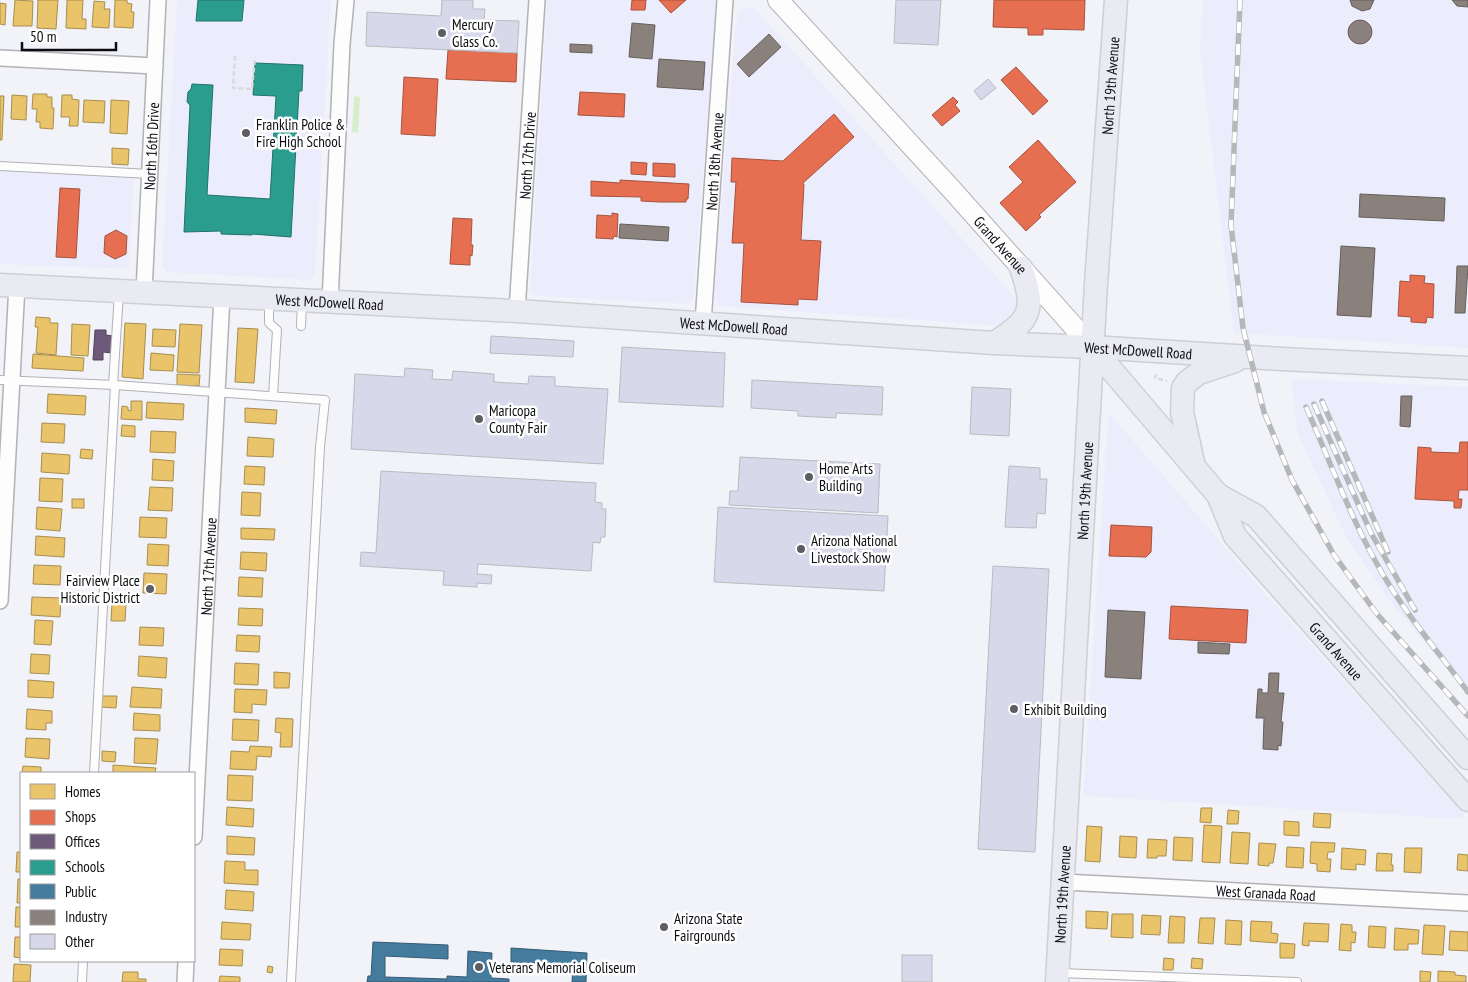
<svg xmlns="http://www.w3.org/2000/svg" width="1468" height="982" font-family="'PT Sans Narrow',sans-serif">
<rect width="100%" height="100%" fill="#f2f3f9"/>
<g fill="#ecedfc">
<polygon points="177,0 331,0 315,275 309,280 166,272 162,267"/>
<polygon points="547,0 717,0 693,299 688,304 537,296 530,290"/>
<polygon points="1203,0 1468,0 1468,348 1234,333 1200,50"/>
<polygon points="745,7 754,8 1013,295 1020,306 1019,313 1002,326 719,306 714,296 736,24 738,12"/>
<polygon points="0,169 134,177 129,269 0,264"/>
<polygon points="1291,379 1468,387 1468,693 1393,605 1346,537 1297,432"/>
<polygon points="1111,415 1270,599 1465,815 1460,819 1083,796 1108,420"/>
</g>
<polygon fill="#d6eecb" points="354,96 360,97 358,133 352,132"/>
<g fill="#e9c46a" stroke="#a78d4f">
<polygon points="15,0 33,1 32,26 13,26"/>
<polygon points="38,0 58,0 56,29 37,28"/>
<polygon points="67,0 83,0 82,19 86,19 86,29 66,28"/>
<polygon points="115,0 127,0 127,3 132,4 131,12 134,12 133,28 114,27"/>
<polygon points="94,1 105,2 104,9 110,9 109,28 92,27"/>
<polygon points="0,3 6,4 5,25 0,24"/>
<polygon points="33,94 47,94 47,97 52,97 52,108 54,108 53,129 40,128 40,122 36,122 37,109 32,109"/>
<polygon points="12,95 27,96 26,120 11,119"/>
<polygon points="62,95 72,95 72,99 79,100 78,126 69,126 70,117 61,117"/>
<polygon points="0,96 4,96 2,140 0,140"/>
<polygon points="84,100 105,101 104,123 83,122"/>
<polygon points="111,100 129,101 127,134 110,133"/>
<polygon points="112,148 129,149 128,165 112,164"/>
<polygon points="36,317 50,318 50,323 58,323 56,355 36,353 38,327 35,327"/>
<polygon points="125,323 146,324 143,379 122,377"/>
<polygon points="72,324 90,325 88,356 71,355"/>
<polygon points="180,324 202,325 199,373 177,372"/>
<polygon points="238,328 258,329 254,383 235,382"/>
<polygon points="153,329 176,330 175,347 152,346"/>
<polygon points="151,353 174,355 173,371 150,370"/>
<polygon points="33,354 84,358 83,371 32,368"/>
<polygon points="177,374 200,375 199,386 177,385"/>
<polygon points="48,394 86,396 85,415 47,413"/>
<polygon points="131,401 142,401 142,420 121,419 122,406 128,407 128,410 131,411"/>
<polygon points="147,402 184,404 183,420 146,418"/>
<polygon points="245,408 277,410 276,424 245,422"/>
<polygon points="42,423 65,424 64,443 41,442"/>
<polygon points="122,425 135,426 135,437 121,436"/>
<polygon points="151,431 176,432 175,453 150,452"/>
<polygon points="248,437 274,439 273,457 247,456"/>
<polygon points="81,449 93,450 92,459 80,458"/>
<polygon points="42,453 70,455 69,474 41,472"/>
<polygon points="153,459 174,461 173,481 152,480"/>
<polygon points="245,466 265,467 264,485 244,484"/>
<polygon points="40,478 63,479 62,502 39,501"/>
<polygon points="150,487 173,488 172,511 148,510"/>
<polygon points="242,492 261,493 260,516 241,515"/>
<rect x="72" y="499" width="12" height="9"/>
<polygon points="37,507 62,509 60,531 36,529"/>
<polygon points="140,517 167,518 166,538 139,537"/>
<polygon points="241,528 275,529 274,540 241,539"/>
<polygon points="36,536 65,538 64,557 35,555"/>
<polygon points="148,544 169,545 168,566 147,565"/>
<polygon points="241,552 267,553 266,571 240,569"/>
<polygon points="34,565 61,566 60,585 33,584"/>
<polygon points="144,573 167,574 166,594 143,593"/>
<polygon points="239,577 263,578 262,597 238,596"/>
<polygon points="73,593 84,594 83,603 73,603"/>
<polygon points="32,597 61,598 60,617 31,615"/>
<polygon points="112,603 126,604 125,621 111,621"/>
<polygon points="239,608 263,609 262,626 238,625"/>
<polygon points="35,620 53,621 51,645 34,644"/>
<polygon points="140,627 164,628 163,646 139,645"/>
<polygon points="237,635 260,636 259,652 236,651"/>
<polygon points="31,654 50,655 49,674 30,673"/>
<polygon points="139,656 167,658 166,678 138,676"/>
<polygon points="235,663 259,664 258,685 234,684"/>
<polygon points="274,672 290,673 289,688 274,688"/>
<polygon points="28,680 54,682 53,698 28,697"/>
<polygon points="132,687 162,689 161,708 130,707"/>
<polygon points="235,689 267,690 266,705 252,704 252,713 234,712"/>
<polygon points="102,696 117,696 116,708 101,707"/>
<polygon points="27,709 52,711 52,723 46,723 46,730 26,729"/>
<polygon points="134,713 160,715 160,731 133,730"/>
<polygon points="276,718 293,719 292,747 280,747 281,733 275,732"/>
<polygon points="233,719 259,720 258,741 232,740"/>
<polygon points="26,738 50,739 49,759 25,757"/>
<polygon points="135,738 158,739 156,764 134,763"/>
<polygon points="250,746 272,747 271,757 257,756 256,770 230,769 231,751 249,752"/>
<polygon points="102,751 116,752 115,762 102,761"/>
<polygon points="113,765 156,768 155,773 113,773"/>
<polygon points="23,766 41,767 41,773 22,773"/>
<polygon points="228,775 253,776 252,801 227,800"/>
<polygon points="227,807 254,809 253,827 226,825"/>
<polygon points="1201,808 1212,808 1211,823 1200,822"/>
<polygon points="1228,810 1239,811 1238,824 1227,824"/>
<polygon points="1314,813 1331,814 1330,828 1313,827"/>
<polygon points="1284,821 1299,822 1299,836 1284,835"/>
<polygon points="1204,825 1222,826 1220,863 1202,862"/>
<polygon points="1087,826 1102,827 1100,862 1085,861"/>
<polygon points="1232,832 1250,833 1248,864 1230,863"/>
<polygon points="227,836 255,838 254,855 227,854"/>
<polygon points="1120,836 1137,837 1136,858 1119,857"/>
<polygon points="1174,837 1193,838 1192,861 1173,860"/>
<polygon points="1148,839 1167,840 1166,856 1157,856 1157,858 1147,858"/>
<polygon points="1311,842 1335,843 1334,852 1328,852 1327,859 1331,859 1330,872 1317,871 1317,864 1310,863"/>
<polygon points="1259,843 1276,844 1273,863 1269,863 1269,866 1258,865"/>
<polygon points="1287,847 1304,848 1303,868 1286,867"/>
<polygon points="1342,848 1366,850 1365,865 1356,864 1356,870 1341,869"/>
<polygon points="1405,848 1422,848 1421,873 1404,872"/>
<polygon points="17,852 21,852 21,872 16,872"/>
<polygon points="1377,853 1392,854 1391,865 1393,865 1393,871 1376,871"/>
<polygon points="1458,854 1468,855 1468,871 1457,870"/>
<polygon points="225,861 245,862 245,870 258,870 258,885 224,883"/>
<polygon points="18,879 21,879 21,903 17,903"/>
<polygon points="226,890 254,892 253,911 225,909"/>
<polygon points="16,907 21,907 21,927 15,927"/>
<polygon points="1086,911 1108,912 1107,929 1086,928"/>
<polygon points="1112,914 1133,914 1133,938 1111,937"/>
<polygon points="1142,915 1161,916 1160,935 1141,934"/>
<polygon points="1170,916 1185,917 1184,943 1168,943"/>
<polygon points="1200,918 1215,918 1213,944 1198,943"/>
<polygon points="1226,920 1242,921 1241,945 1225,944"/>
<polygon points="1251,921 1272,922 1271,933 1278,934 1277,943 1250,941"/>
<polygon points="222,922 251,924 250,940 221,939"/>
<polygon points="1304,923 1329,924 1328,942 1309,941 1309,946 1302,945"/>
<polygon points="1341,924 1352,925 1352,932 1356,932 1355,943 1351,942 1351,951 1339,950"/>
<polygon points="1424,925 1445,926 1443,955 1422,954"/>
<polygon points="1369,926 1386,927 1385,948 1368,947"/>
<polygon points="1395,928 1419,930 1418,944 1408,944 1408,950 1394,950"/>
<polygon points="1450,931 1468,932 1468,951 1449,950"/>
<polygon points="15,937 21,937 21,958 14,957"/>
<polygon points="1280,943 1295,944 1294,958 1280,958"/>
<polygon points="220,949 243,950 242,966 219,965"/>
<polygon points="1164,958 1174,959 1173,970 1163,970"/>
<polygon points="1192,958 1203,959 1202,969 1191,968"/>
<polygon points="14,964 31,965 30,982 13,982"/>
<polygon points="268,966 273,967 272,973 267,972"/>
<polygon points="1420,971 1431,972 1430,982 1420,982"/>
<polygon points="1438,971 1455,972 1455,975 1466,976 1466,982 1438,982"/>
<polygon points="123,972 138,972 138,979 146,979 146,982 122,982"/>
<polygon points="220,976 240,977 240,982 219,982"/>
</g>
<g fill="#e76f51" stroke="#a5523e">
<polygon points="632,0 646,0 645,10 631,10"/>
<polygon points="659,0 686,0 671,13"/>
<polygon points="994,0 1085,0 1084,30 1043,29 1043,35 1028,35 1028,28 993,27"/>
<polygon points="448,50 517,53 516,82 446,79"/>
<polygon points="1016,67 1048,101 1033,115 1001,80"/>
<polygon points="404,77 438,79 435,136 401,134"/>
<polygon points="580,92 625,94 624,117 578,115"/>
<polygon points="953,97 958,102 955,105 960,111 942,126 932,115"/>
<polygon points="834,114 854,137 803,183 804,185 801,240 821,241 817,300 798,299 798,305 741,302 744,243 732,243 736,182 731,182 732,158 783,161"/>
<polygon points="1038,140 1076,182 1039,215 1041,217 1026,231 1000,203 1023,182 1009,167"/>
<polygon points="631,162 647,163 646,175 631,174"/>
<polygon points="653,163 675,164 675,177 653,176"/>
<polygon points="620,180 689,184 688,199 686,199 686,202 659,202 641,201 641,197 591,196 591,181 620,183"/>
<polygon points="60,188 80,189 76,258 56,257"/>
<polygon points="612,213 618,214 617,237 614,236 613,239 596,238 597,215 612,216"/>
<polygon points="453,218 472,219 471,245 473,245 472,256 470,255 470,265 450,264"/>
<polygon points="116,230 127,236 126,254 115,259 104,253 105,236"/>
<polygon points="1410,275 1425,276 1424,283 1434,284 1433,318 1427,317 1426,323 1411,322 1411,317 1398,316 1400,281 1410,282"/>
<polygon points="1460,442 1468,442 1468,490 1459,490 1458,499 1462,499 1461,508 1454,508 1454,501 1415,499 1418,447 1431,448 1431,452 1459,453"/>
<polygon points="1111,525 1152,527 1151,552 1146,557 1109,556"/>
<polygon points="1171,606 1248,610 1246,643 1169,639"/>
</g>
<polygon fill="#6d597a" stroke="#50425a" points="95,330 106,330 106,335 113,336 112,353 103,352 103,360 93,360"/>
<g fill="#2a9d8f" stroke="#217269">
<polygon points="198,0 244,0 242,21 196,21"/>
<polygon points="255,63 303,65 302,91 299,91 291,237 252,234 252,235 221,234 221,231 184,232 190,105 187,102 188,92 191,89 192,84 213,85 207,195 270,199 276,96 253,95"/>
</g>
<g fill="#457b9d" stroke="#345a73">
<polygon points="373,942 448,945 448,959 385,956 385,977 447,979 447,976 467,977 468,951 492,953 491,978 509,979 509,982 367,982 368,976 371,976"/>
<polygon points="511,948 587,953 586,982 572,982 573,965 511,962"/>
</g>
<g fill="#8a817c" stroke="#645e5c">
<polygon points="1350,0 1374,0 1370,9 1362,11 1352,6"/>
<polygon points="1452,0 1468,0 1468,7 1457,6"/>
<circle cx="1360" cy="32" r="12"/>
<polygon points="632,23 655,25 652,59 629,57"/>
<polygon points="769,34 781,47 749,77 737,64"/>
<polygon points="570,44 592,45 592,53 570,52"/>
<polygon points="659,59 705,62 703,90 657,87"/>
<polygon points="1360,194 1445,198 1444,221 1359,217"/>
<polygon points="620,224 669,227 668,241 619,238"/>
<polygon points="1341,246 1375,248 1371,317 1337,315"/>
<polygon points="1457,266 1468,266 1465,313 1455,313"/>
<polygon points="1401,396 1412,396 1410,427 1400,426"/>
<polygon points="1108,610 1145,612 1141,679 1105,677"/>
<polygon points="1198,642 1230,644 1229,654 1198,653"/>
<polygon points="1269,673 1279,673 1278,693 1284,693 1281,722 1283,722 1281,746 1278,745 1278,750 1263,749 1264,718 1256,718 1258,689 1262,689 1262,693 1268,693"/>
</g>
<g fill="#d7d8e9" stroke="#babbc0">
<polygon points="442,0 473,0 473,9 485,9 484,20 519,21 517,53 366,46 367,12 441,16"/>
<polygon points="896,0 941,0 938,45 894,43"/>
<polygon points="988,79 996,88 981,100 974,91"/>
<polygon points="491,336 574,341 573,357 490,353"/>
<polygon points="622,347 725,353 723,407 619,402"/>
<polygon points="405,368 433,370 432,379 452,380 453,371 494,374 494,382 528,384 529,376 555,377 555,386 608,389 603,464 351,449 355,374 404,377"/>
<polygon points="752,380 883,387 882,415 836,413 836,418 798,416 798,411 751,408"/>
<polygon points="972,387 1011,389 1009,436 970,434"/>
<polygon points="740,457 880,464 878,513 729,505 730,491 738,491"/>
<polygon points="1009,466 1040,468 1040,479 1047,479 1045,514 1037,513 1036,528 1005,527"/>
<polygon points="381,471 596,483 595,502 602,503 602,509 606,509 605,537 601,537 600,543 593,542 591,571 478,564 477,574 492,575 491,584 477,583 477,587 443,585 444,571 360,566 361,552 376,553"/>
<polygon points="718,507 888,516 884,591 714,582"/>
<polygon points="993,566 1049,569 1035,852 978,849"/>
<rect x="902" y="955" width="30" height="27"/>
</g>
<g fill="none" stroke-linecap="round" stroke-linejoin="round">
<defs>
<g id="service">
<polyline points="0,166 150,174"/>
<polyline points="269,301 269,323 277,330 273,396"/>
<polyline points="301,326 302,302"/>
<polyline points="0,380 115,385 325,400 320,447 291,982"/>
<polyline points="113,385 119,293"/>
<polyline points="94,773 115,385"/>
<polyline points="1060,973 1297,982"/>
<polyline points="82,982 83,961"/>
</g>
<g id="minor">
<polyline points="0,58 155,66"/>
<path id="s1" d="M144,292l14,-292"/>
<polyline points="330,302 342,44 346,0"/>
<path id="s2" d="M517,311l20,-311"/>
<path id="s3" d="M703,323l22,-323"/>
<polyline points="0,601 17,285"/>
<path id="s4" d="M194,837l28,-541"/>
<path id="s5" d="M1064,882l404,21"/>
<polyline points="185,982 186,961"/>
</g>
<g id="secondary">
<path id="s6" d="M778,0l175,191 139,156"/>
</g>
<g id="primary">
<path id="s7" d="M0,285l517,26 477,32 98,4 190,12 186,9"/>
<path d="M994,343c37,-22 42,-34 27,-75"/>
<path id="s8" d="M1092,347l126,148 17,41 233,264"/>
<polyline points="1193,462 1182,412 1183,388 1187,382 1199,373 1235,361"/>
<polyline points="1218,495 1256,516 1468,758"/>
<path id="s9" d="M1057,982l39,-698 20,-284"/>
</g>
</defs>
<use href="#service" stroke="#b1b1b6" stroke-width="10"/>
<use href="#minor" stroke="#b1b1b6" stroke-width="18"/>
<use href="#secondary" stroke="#b1b1b6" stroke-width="22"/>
<use href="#primary" stroke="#cecfd2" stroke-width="25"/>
<g stroke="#d8dadb" stroke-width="2.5" stroke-dasharray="5 2.5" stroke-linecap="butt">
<polyline points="235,56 233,88 252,89 255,57"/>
<polyline points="1156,374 1155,378 1167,381"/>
</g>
<use href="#service" stroke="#fdfdfe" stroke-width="8"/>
<use href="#minor" stroke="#fdfdfe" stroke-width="15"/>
<use href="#secondary" stroke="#fdfdfe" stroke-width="20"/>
<use href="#primary" stroke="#eaeaf2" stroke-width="22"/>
<defs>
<g id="rail">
<polyline points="1240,0 1231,225 1243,328 1264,412 1292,480 1334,555 1377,614 1468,716"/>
<polyline points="1322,401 1388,552"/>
<polyline points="1314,404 1371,533 1415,610"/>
<path d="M1306,407c23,52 44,109 71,157 25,46 60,86 91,128"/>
</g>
</defs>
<use href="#rail" stroke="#b6b7b8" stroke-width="5.5"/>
<use href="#rail" stroke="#fff" stroke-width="4" stroke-dasharray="11" stroke-linecap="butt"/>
</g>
<g fill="#5c5e62" stroke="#fff" stroke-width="2">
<circle cx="442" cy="33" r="5"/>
<circle cx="246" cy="133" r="5"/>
<circle cx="479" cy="419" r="5"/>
<circle cx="809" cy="477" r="5"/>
<circle cx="801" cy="549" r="5"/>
<circle cx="150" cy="589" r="5"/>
<circle cx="1014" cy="709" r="5"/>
<circle cx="664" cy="927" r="5"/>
<circle cx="479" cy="967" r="5"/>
</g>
<g text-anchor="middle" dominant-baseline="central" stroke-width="5" stroke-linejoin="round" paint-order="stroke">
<g font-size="15" fill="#0c0d11" stroke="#fff" text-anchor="start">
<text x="452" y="24">Mercury<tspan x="452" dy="17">Glass Co.</tspan></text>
<text x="256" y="124">Franklin Police &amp;<tspan x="256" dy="17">Fire High School</tspan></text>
<text x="489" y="410">Maricopa<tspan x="489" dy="17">County Fair</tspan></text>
<text x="819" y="468">Home Arts<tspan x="819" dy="17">Building</tspan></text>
<text x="811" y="540">Arizona National<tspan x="811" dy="17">Livestock Show</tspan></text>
<text x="140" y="580" text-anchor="end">Fairview Place<tspan x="140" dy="17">Historic District</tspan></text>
<text x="1024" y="709">Exhibit Building</text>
<text x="674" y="918">Arizona State<tspan x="674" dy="17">Fairgrounds</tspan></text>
<text x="489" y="967">Veterans Memorial Coliseum</text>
</g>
<g font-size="15" fill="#0c0d11" stroke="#fff">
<text stroke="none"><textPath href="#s9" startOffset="898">North 19th Avenue</textPath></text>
<text stroke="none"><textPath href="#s1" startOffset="146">North 16th Drive</textPath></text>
<text stroke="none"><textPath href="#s2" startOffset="156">North 17th Drive</textPath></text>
<text stroke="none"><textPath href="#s3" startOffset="162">North 18th Avenue</textPath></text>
<text stroke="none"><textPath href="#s6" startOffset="331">Grand Avenue</textPath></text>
<text stroke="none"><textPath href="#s7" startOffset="330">West McDowell Road</textPath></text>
<text stroke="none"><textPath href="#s7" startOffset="735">West McDowell Road</textPath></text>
<text stroke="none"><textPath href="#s7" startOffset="1140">West McDowell Road</textPath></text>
<text stroke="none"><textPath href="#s9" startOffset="492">North 19th Avenue</textPath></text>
<text stroke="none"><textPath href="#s4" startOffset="271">North 17th Avenue</textPath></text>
<text stroke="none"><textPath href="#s8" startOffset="392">Grand Avenue</textPath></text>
<text stroke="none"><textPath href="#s5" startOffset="202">West Granada Road</textPath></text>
<text stroke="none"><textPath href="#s9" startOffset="88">North 19th Avenue</textPath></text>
</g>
</g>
<rect x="20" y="772" width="175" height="190" fill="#ffffff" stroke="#9e9ea0"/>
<rect x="30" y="784" width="25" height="15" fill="#e9c46a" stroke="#9e9ea0"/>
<text x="65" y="797" font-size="15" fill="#0c0d11">Homes</text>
<rect x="30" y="810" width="25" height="15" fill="#e76f51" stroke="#9e9ea0"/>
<text x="65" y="822" font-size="15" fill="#0c0d11">Shops</text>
<rect x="30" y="834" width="25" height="15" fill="#6d597a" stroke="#9e9ea0"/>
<text x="65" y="847" font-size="15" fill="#0c0d11">Offices</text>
<rect x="30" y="860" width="25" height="15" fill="#2a9d8f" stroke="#9e9ea0"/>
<text x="65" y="872" font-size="15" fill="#0c0d11">Schools</text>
<rect x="30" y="884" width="25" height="15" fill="#457b9d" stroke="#9e9ea0"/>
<text x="65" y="897" font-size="15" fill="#0c0d11">Public</text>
<rect x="30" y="910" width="25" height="15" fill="#8a817c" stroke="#9e9ea0"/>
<text x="65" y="922" font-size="15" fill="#0c0d11">Industry</text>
<rect x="30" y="934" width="25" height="15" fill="#d7d8e9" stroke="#9e9ea0"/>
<text x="65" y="947" font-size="15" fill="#0c0d11">Other</text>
<path d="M22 42v8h94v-8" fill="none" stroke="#0c0d11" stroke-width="2.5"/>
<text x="30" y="42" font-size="15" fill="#0c0d11" stroke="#ffffff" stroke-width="4" paint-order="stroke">50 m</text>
</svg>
